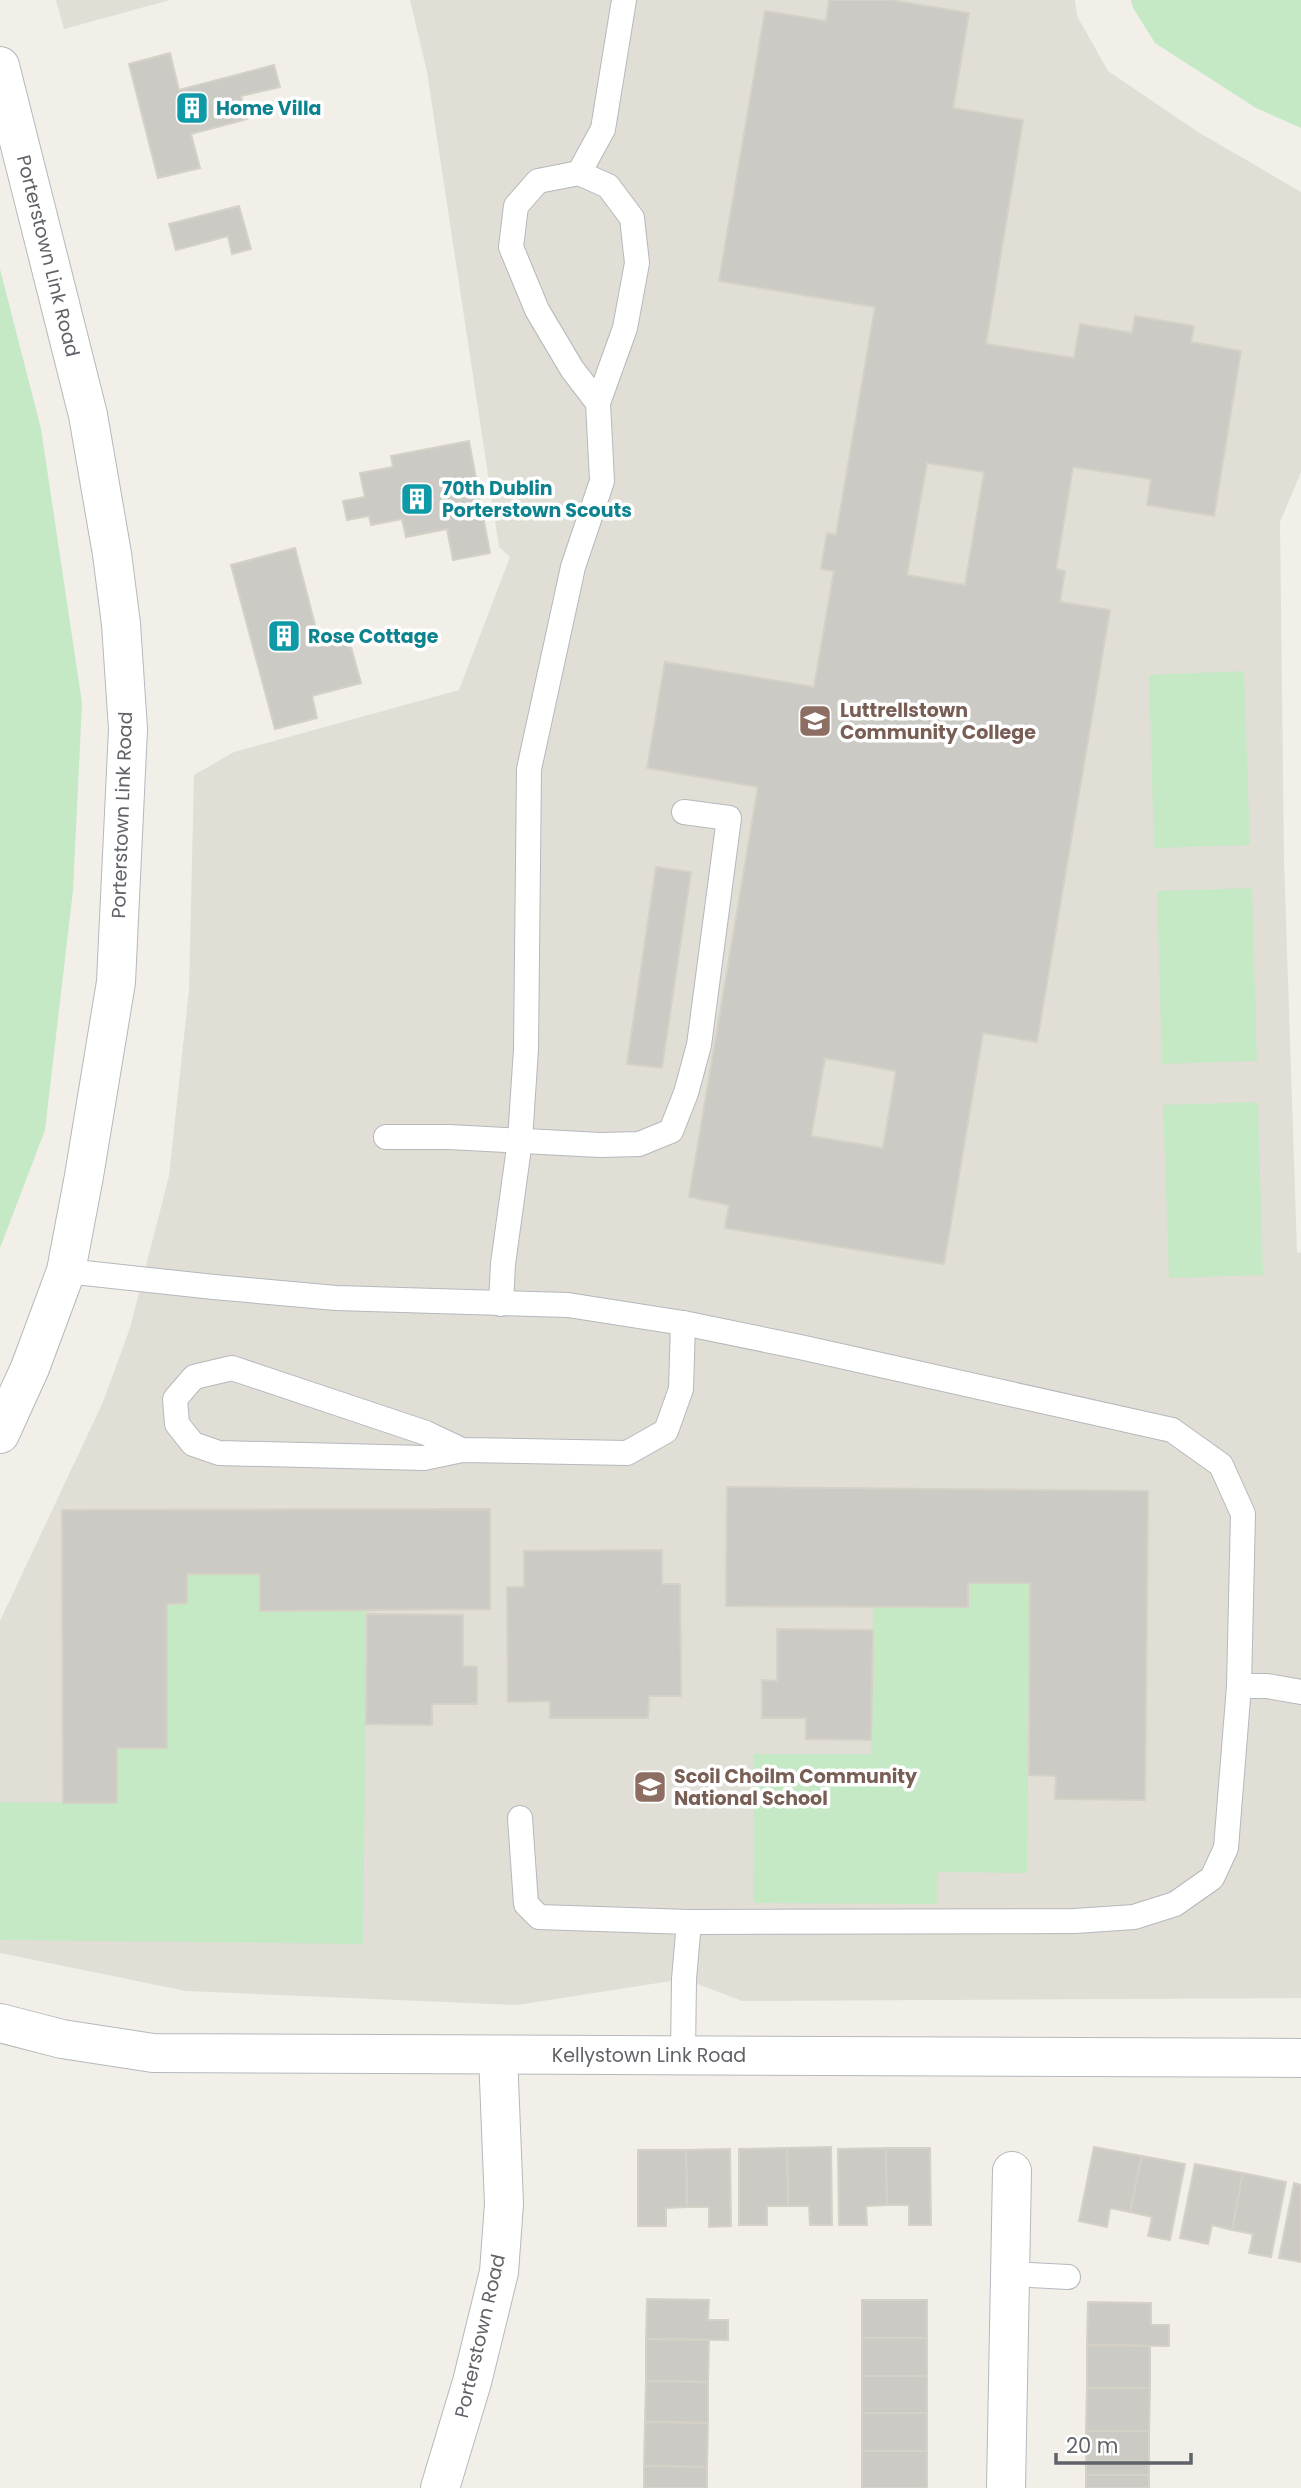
<svg xmlns="http://www.w3.org/2000/svg" width="1301" height="2488" font-family="Poppins,sans-serif">
<rect width="100%" height="100%" fill="#f1efe8"/>
<g fill="#e1ded6">
<polygon points="56,0 170,0 64,29"/>
<polygon points="410,0 1075,0 1077,16 1108,71 1198,132 1301,192 1301,472 1280,522 1284,859 1297,1252 1301,1253 1301,1998 742,2001 684,1979 517,2005 186,1991 0,1953 0,1621 103,1402 130,1328 169,1176 189,990 194,775 234,752 459,690 510,557 499,547 427,72"/>
</g>
<g fill="#c5e8c5">
<polygon points="1131,0 1301,0 1301,128 1256,108 1155,43 1133,8"/>
<polygon points="0,269 41,429 82,703 73,890 45,1130 0,1248"/>
<polygon points="1244,671 1250,845 1154,848 1149,675"/>
<polygon points="1252,888 1257,1061 1162,1064 1157,891"/>
<polygon points="1258,1102 1263,1275 1169,1278 1163,1105"/>
<polygon points="187,1574 260,1574 261,1611 367,1611 363,1944 0,1940 0,1802 117,1803 117,1748 167,1748 167,1604 187,1603"/>
<polygon points="968,1583 1030,1583 1027,1873 938,1872 937,1904 753,1903 754,1754 871,1754 873,1606 967,1607"/>
</g>
<g fill="#cccac5" stroke="#d6d1c6" stroke-width="2" fill-rule="evenodd">
<path d="M829,0h62l78,13 -16,95 70,12 -37,224 88,14 6,-34 52,9 3,-17 59,10 -3,16 50,9 -27,165 -67,-11 4,-26 -78,-12 -17,102 9,2 -5,31 50,8 -73,432 -54,-9 -39,231 -219,-36 4,-23 -40,-8 69,-410 -111,-19 18,-106 149,25 20,-116 -13,-2 6,-36 9,2 39,-228 -156,-26 46,-270 61,10zM927,463l57,9 -19,113 -58,-10zM825,1058l71,13 -13,77 -72,-12z"/>
<polygon points="170,53 179,90 274,65 280,87 241,96 247,119 191,134 200,168 158,178 129,64"/>
<polygon points="239,206 251,249 232,254 228,236 176,250 169,224"/>
<polygon points="469,441 490,553 453,560 447,529 406,537 402,519 371,525 369,516 347,520 343,501 365,497 360,473 393,467 391,456"/>
<polygon points="295,548 319,640 347,633 361,683 312,696 317,718 275,729 231,565"/>
<polygon points="656,867 691,872 662,1068 627,1064"/>
<polygon points="727,1487 1148,1491 1145,1800 1055,1799 1056,1776 1029,1775 1030,1583 968,1583 968,1607 726,1606"/>
<polygon points="490,1509 490,1609 260,1611 260,1574 187,1574 187,1603 167,1604 167,1748 117,1748 117,1803 63,1803 62,1510"/>
<polygon points="662,1550 662,1584 680,1584 681,1696 649,1696 648,1718 550,1718 550,1701 508,1702 507,1587 524,1587 524,1551"/>
<polygon points="367,1614 463,1615 463,1666 477,1667 477,1704 432,1704 432,1725 366,1724"/>
<polygon points="777,1629 873,1630 871,1740 806,1739 806,1718 762,1718 762,1680 777,1681"/>
<polygon points="831,2147 832,2225 810,2225 809,2206 788,2206 787,2148"/>
<polygon points="1094,2147 1142,2156 1130,2212 1110,2208 1107,2227 1079,2221"/>
<polygon points="787,2148 788,2206 767,2206 767,2225 739,2225 739,2149"/>
<polygon points="886,2148 887,2205 866,2206 867,2225 839,2225 838,2149"/>
<polygon points="886,2148 930,2148 931,2225 909,2225 909,2205 887,2205"/>
<polygon points="730,2149 731,2226 709,2227 709,2207 687,2207 686,2150"/>
<polygon points="638,2150 686,2150 687,2207 666,2208 666,2226 638,2226"/>
<polygon points="1142,2156 1185,2164 1170,2240 1148,2236 1152,2217 1130,2212"/>
<polygon points="1195,2164 1243,2173 1232,2230 1212,2225 1208,2244 1180,2238"/>
<polygon points="1243,2173 1286,2182 1271,2257 1249,2253 1253,2234 1232,2230"/>
<polygon points="1294,2183 1301,2185 1301,2262 1279,2258"/>
<polygon points="647,2299 709,2300 708,2320 728,2320 728,2340 646,2339"/>
<rect x="862" y="2300" width="65" height="38"/>
<polygon points="1088,2302 1151,2303 1151,2325 1169,2325 1169,2346 1087,2345"/>
<rect x="862" y="2338" width="65" height="38"/>
<polygon points="646,2339 709,2340 708,2382 646,2381"/>
<polygon points="1087,2345 1150,2346 1150,2388 1087,2388"/>
<rect x="862" y="2376" width="65" height="37"/>
<polygon points="646,2381 708,2382 708,2423 645,2422"/>
<polygon points="1087,2388 1150,2388 1149,2431 1086,2431"/>
<rect x="862" y="2413" width="65" height="38"/>
<polygon points="645,2422 708,2423 707,2467 644,2466"/>
<rect x="1086" y="2431" width="63" height="44"/>
<rect x="862" y="2451" width="65" height="37"/>
<polygon points="644,2466 707,2467 707,2488 644,2488"/>
<rect x="1086" y="2475" width="63" height="13"/>
</g>
<g fill="none" stroke-linecap="round" stroke-linejoin="round">
<defs>
<g id="service">
<polyline points="579,173 603,129 624,0"/>
<polyline points="386,1137 449,1137 600,1145 639,1144 671,1131 686,1093 699,1045 729,818 684,812"/>
<polyline points="66,1271 214,1287 336,1298 568,1305 683,1323 800,1347 1172,1430 1221,1465 1243,1514 1239,1686 1226,1848 1212,1878 1175,1904 1134,1917 1075,1921 689,1922"/>
<polyline points="501,1304 503,1264 520,1140 526,1049 529,769 573,567 602,481 598,403 625,328 637,263 632,218 608,186 579,173 538,181 516,206 511,247 537,310 572,369 598,403"/>
<polyline points="462,1450 426,1433 232,1368 194,1377 175,1399 177,1424 193,1444 219,1453 424,1458 462,1450 627,1453 666,1431 681,1389 683,1323"/>
<polyline points="1239,1686 1267,1686 1301,1692"/>
<polyline points="520,1818 526,1904 539,1917 689,1922 684,1979 683,2054"/>
<polyline points="1010,2274 1068,2277"/>
</g>
<g id="minor">
<polyline points="0,2023 62,2039 153,2053 1301,2058"/>
<polyline points="440,2488 472,2382 499,2272 504,2204 498,2055"/>
<polyline points="1006,2488 1012,2171"/>
</g>
<polyline id="tertiary" points="0,66 88,415 112,554 121,624 128,729 116,982 84,1176 66,1271 30,1368 0,1434"/>
</defs>
<use href="#service" stroke="#b5b8bc" stroke-width="26"/>
<use href="#minor" stroke="#b5b8bc" stroke-width="40"/>
<use href="#tertiary" stroke="#b5b8bc" stroke-width="40"/>
<use href="#service" stroke="#fff" stroke-width="24"/>
<use href="#minor" stroke="#fff" stroke-width="38"/>
<use href="#tertiary" stroke="#fff" stroke-width="38"/>
</g>
<defs>
<symbol id="building-square" viewBox="-11 -11 22 22"><rect x="-9" y="-9" width="18" height="18" rx="4" fill="#0f9aa8" stroke="#fff"/><path d="M-4-6H4V6H1V3H-1V6H-4ZM-2.5-4.3h1.7v1.8h-1.7ZM.8-4.3h1.7v1.8H.8ZM-2.5-1h1.7V.8h-1.7ZM.8-1h1.7V.8H.8Z" fill="#fff"/></symbol>
<symbol id="school-square" viewBox="-11 -11 22 22"><rect x="-9" y="-9" width="18" height="18" rx="4" fill="#8d6e63" stroke="#fff"/><path d="M0-5L7-2L0 1L-7-2ZM-4 1L0 2.5L4 1V4Q0 6-4 4Z" fill="#fff"/></symbol>
</defs>
<g fill-rule="evenodd">
<use href="#building-square" x="173" y="89" width="38" height="38"/>
<use href="#building-square" x="398" y="480" width="38" height="38"/>
<use href="#building-square" x="265" y="617" width="38" height="38"/>
<use href="#school-square" x="796" y="702" width="38" height="38"/>
<use href="#school-square" x="631" y="1768" width="38" height="38"/>
</g>
<g text-anchor="middle" dominant-baseline="central" stroke-width="7" stroke-linejoin="round" paint-order="stroke">
<g font-size="19" font-weight="bold" fill="#0d838f" stroke="#fff" text-anchor="start">
<text x="216" y="108">Home Villa</text>
<text x="442" y="488">70th Dublin<tspan x="442" dy="22">Porterstown Scouts</tspan></text>
<text x="308" y="636">Rose Cottage</text>
</g>
<g font-size="19" fill="#5f6368" stroke="#fff">
<text transform="translate(48 256) rotate(76)">Porterstown Link Road</text>
<text transform="translate(122 815) rotate(-88)">Porterstown Link Road</text>
<text x="649" y="2055">Kellystown Link Road</text>
<text transform="translate(480 2336) rotate(-77)">Porterstown Road</text>
</g>
<g font-size="19" font-weight="bold" fill="#785e54" stroke="#fff" text-anchor="start">
<text x="840" y="710">Luttrellstown<tspan x="840" dy="22">Community College</tspan></text>
<text x="674" y="1776">Scoil Choilm Community<tspan x="674" dy="22">National School</tspan></text>
</g>
</g>
<path d="M1056 2453v10h135v-10" fill="none" stroke="#5f6368" stroke-width="3.5"/>
<text x="1066" y="2453" font-size="21" fill="#5f6368" stroke="#ffffff" stroke-width="5" paint-order="stroke">20 m</text>
</svg>
